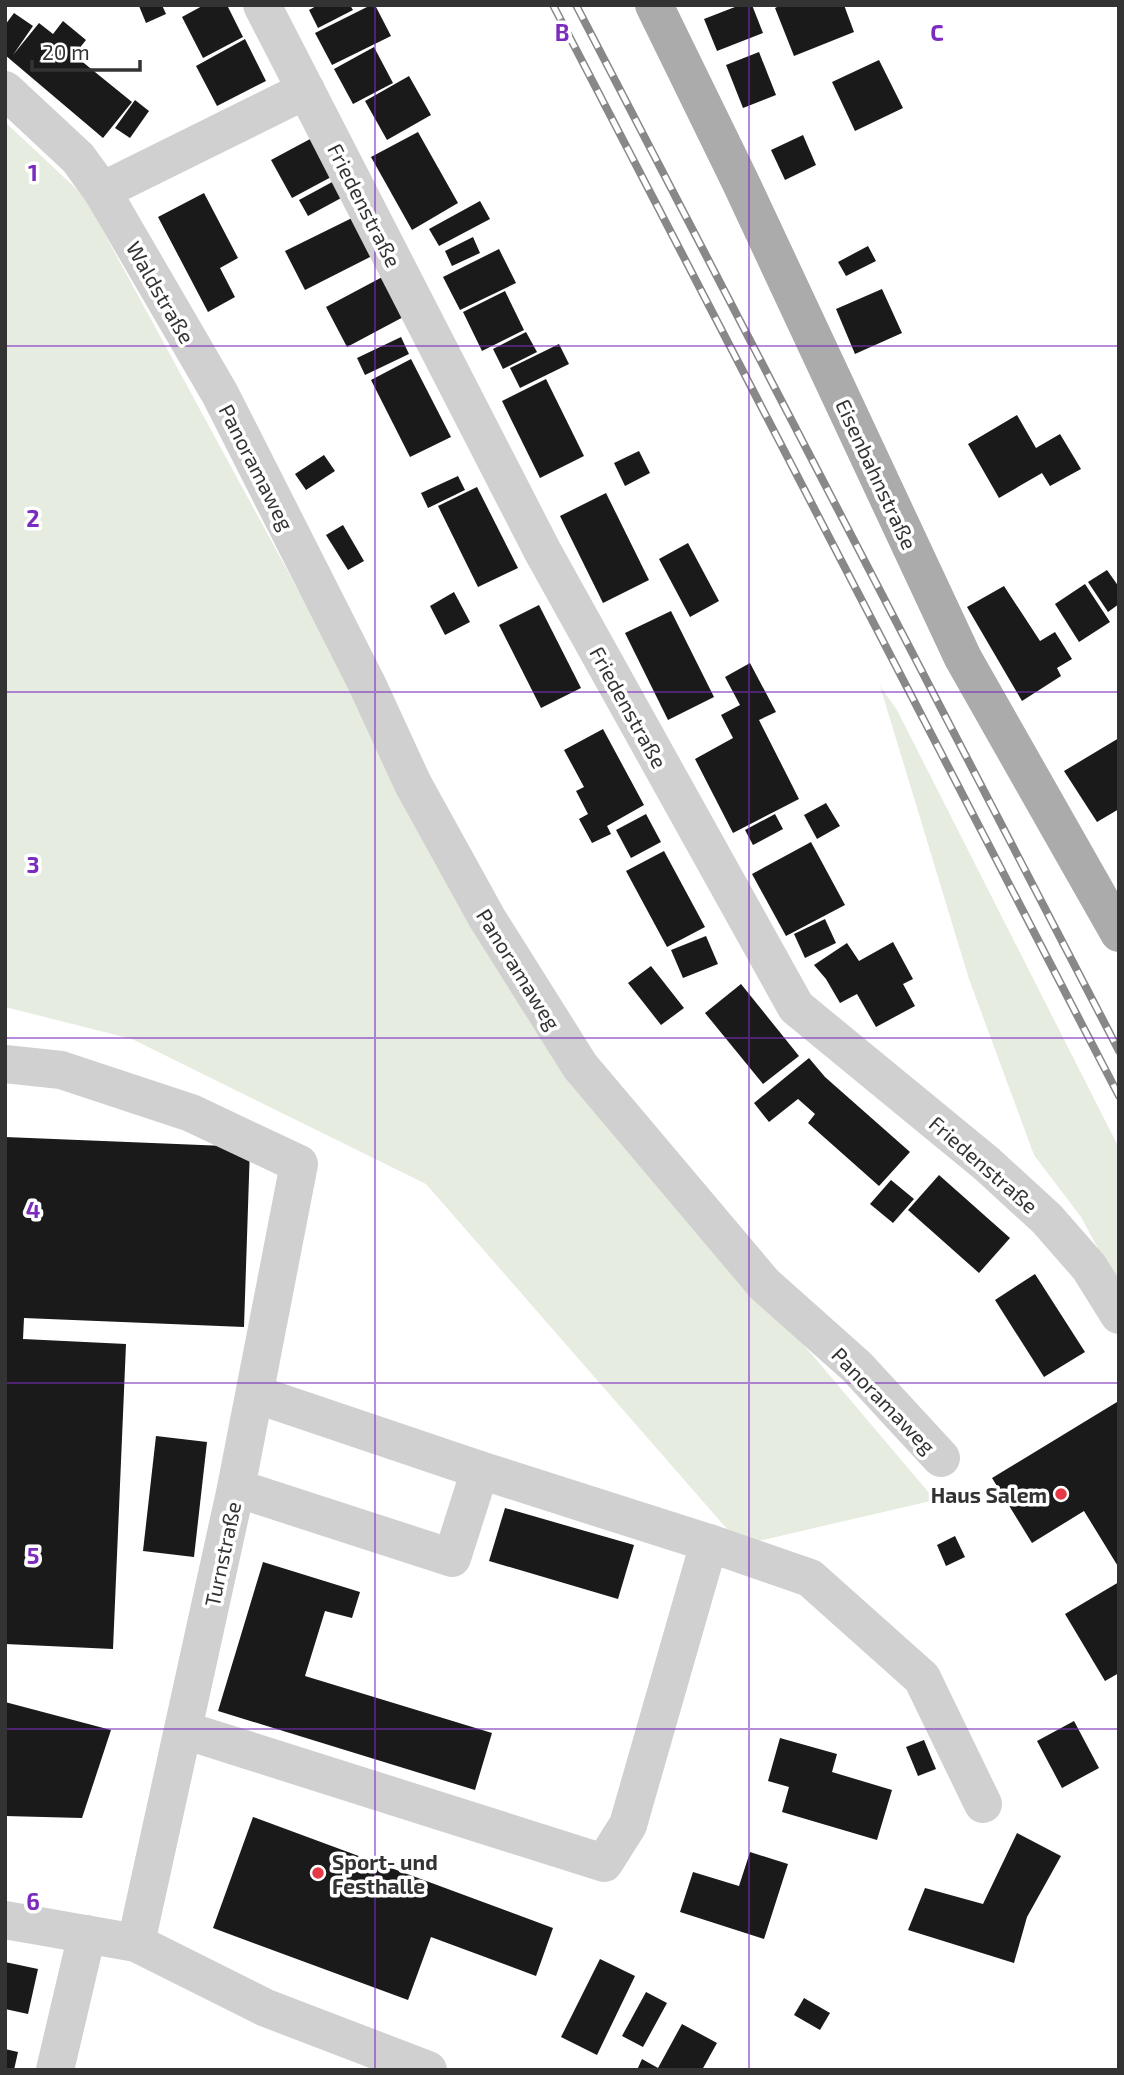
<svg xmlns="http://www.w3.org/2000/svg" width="1124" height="2075" font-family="'Exo 2',sans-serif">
<rect width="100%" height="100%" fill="#fff"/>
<g fill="#e6ecdf">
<polygon points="5,122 84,196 418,811 583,1084 935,1500 741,1545 426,1184 132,1039 5,1007"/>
<polygon points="880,686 897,710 1119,1148 1119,1287 1081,1217 1034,1155 969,979"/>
</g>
<g fill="#1a1a1a">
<polygon points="141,5 162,5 166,14 146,23 139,6"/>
<polygon points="204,5 227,5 243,37 203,58 182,17"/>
<polygon points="318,5 350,5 353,10 318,28 309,10"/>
<polygon points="371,5 375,5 391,36 332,65 315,33"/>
<polygon points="740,5 752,5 763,33 717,51 704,19"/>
<polygon points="781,5 844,5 854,32 794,56 775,8"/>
<polygon points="14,13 33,26 13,55 39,23 53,34 63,21 86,40 74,55 132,102 103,138 5,55 5,25"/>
<polygon points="245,39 266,81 217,106 196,66"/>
<polygon points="374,47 393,83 353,104 334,69"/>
<polygon points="759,52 776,95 743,108 726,65"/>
<polygon points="879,60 903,108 855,131 832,82"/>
<polygon points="409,76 431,115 387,140 365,101"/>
<polygon points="135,100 149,111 130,138 115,128"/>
<polygon points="418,132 458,203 412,230 371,157"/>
<polygon points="803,135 816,165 785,180 771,150"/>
<polygon points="312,138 333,176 292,198 271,160"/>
<polygon points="334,181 343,197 308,216 299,200"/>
<polygon points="204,193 238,258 220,268 235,297 208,312 158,217"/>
<polygon points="480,201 490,219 439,246 429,229"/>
<polygon points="354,217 374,255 305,290 285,251"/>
<polygon points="473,237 480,253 452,266 445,251"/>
<polygon points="868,246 876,261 846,276 838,262"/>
<polygon points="499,249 516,283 460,310 443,277"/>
<polygon points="386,275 407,315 347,347 326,307"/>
<polygon points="882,289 902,333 855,354 836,309"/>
<polygon points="505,291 524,330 482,351 463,312"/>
<polygon points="526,332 537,352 503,369 493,349"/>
<polygon points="401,337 409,354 365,375 357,358"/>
<polygon points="559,344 569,364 520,388 510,368"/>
<polygon points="411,359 451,437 410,457 371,380"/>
<polygon points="546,379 584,456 540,478 502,401"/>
<polygon points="1017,415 1036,448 1060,434 1081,469 1050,486 1042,473 999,498 968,444"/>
<polygon points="639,451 650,473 625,486 614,463"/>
<polygon points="324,455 335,471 306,490 295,474"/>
<polygon points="458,476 465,490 428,508 421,493"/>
<polygon points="477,487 518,568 478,587 438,506"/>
<polygon points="606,493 649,580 603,603 560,516"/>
<polygon points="343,525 364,561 348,570 326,535"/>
<polygon points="688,543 719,601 690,617 659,559"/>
<polygon points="1107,570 1119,587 1119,604 1108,612 1088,582"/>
<polygon points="1085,584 1110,622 1079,642 1055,604"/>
<polygon points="1004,586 1040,641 1055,632 1072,659 1057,668 1061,676 1022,701 967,607"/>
<polygon points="454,592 470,622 445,635 430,606"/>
<polygon points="539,605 581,688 541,708 499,625"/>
<polygon points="671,611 714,697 668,720 625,633"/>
<polygon points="750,663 776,712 759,720 799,799 733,833 695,759 733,738 721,715 740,705 725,677"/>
<polygon points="603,729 644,805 607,826 611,834 592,843 579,819 588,814 576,791 584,787 564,750"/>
<polygon points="1119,738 1119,809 1097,822 1064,771"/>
<polygon points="826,803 840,826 817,839 804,815"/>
<polygon points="646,814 661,842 631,858 616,830"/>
<polygon points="775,814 783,829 753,845 745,830"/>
<polygon points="811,842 845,905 786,936 752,874"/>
<polygon points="664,851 705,927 667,947 626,871"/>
<polygon points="825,919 836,943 805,958 794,934"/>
<polygon points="706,936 718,964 683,978 671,950"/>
<polygon points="893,942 913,979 903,984 915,1006 876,1027 857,994 840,1003 826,979 814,965 847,943 859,961"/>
<polygon points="651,966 684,1008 661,1025 628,983"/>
<polygon points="741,984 799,1056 763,1084 705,1013"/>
<polygon points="809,1058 825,1077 910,1152 879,1186 808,1123 815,1114 798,1099 769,1122 754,1103"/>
<polygon points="5,1137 250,1147 244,1327 24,1318 23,1339 126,1344 113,1649 5,1644"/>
<polygon points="939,1175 1010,1238 979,1273 908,1210"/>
<polygon points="891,1180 914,1199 893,1223 870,1204"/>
<polygon points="1035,1274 1085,1352 1044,1377 995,1300"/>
<polygon points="1117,1402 1119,1405 1119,1568 1084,1511 1032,1543 992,1478"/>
<polygon points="156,1436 207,1442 194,1557 143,1551"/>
<polygon points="505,1508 634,1545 618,1599 489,1561"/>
<polygon points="955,1536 965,1557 946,1566 937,1545"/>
<polygon points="263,1562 360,1592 352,1618 325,1611 305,1676 492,1733 475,1790 218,1711"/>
<polygon points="1119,1582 1119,1673 1105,1681 1065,1614"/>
<polygon points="5,1702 111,1730 82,1818 5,1816"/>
<polygon points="1074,1721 1099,1768 1062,1788 1037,1741"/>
<polygon points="780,1738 837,1754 832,1772 892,1790 877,1840 782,1812 789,1787 768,1781"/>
<polygon points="924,1740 936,1769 918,1776 906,1747"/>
<polygon points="253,1817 553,1928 536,1976 431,1937 408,2000 213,1928"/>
<polygon points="1017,1833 1061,1856 1027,1917 1014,1963 908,1930 925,1888 983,1904"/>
<polygon points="750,1852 788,1864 764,1939 680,1912 693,1872 739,1886"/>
<polygon points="600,1959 635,1976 597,2055 561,2037"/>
<polygon points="5,1962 38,1969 28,2014 5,2009"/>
<polygon points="646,1992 667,2003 643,2047 622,2036"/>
<polygon points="804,1998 830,2013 820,2030 794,2015"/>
<polygon points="682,2024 717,2043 702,2070 637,2070 642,2059 658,2068"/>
<polygon points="5,2049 18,2052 14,2070 5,2070"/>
</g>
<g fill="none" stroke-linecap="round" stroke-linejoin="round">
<g stroke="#d0d0d0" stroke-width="38">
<polyline points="262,5 543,552 796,1007 987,1164 1047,1219 1089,1267 1119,1315"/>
<polyline points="5,90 78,158 102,191 220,394 367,684 413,784 487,918 580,1066 764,1284 857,1367 941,1458"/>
<polyline points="102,191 306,90"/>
<polyline points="5,1064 61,1070 191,1113 299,1164 236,1488 136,1943"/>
<polyline points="480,1470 709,1543"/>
<polyline points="236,1488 452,1558 480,1470 255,1394"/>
<polyline points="184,1730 604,1863 628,1825 709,1543 810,1578 922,1678 983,1804"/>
<polyline points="5,1920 136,1943 266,2008 428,2070"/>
<polyline points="55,2070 87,1934"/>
</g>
<polyline stroke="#ababab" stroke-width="38" points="654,5 740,181 963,658 1119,933"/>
<defs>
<g id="rail">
<polyline points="553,5 1119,1096"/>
<polyline points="576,5 1119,1051"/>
</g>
</defs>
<use href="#rail" stroke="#888" stroke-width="8"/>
<use href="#rail" stroke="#fff" stroke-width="5" stroke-dasharray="16" stroke-linecap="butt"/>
</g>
<path fill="none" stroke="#7b2cbf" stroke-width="2" stroke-opacity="0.55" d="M375,5v2065M749,5v2065M5,346h1114M5,692h1114M5,1038h1114M5,1383h1114M5,1729h1114"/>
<g fill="#e63946" stroke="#fff" stroke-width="2.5">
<circle cx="1061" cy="1494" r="7"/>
<circle cx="318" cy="1873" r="7"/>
</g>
<g text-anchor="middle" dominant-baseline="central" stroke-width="7" stroke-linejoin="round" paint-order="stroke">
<g font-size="21" fill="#333" stroke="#fff">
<text transform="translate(365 205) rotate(63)">Friedenstraße</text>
<text transform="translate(161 292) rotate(60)">Waldstraße</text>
<text transform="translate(257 467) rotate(63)">Panoramaweg</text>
<text transform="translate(877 474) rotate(65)">Eisenbahnstraße</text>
<text transform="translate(629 707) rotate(61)">Friedenstraße</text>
<text transform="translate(519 969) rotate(58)">Panoramaweg</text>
<text transform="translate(984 1164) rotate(41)">Friedenstraße</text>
<text transform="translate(884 1400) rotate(46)">Panoramaweg</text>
<text transform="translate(222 1554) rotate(-78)">Turnstraße</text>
</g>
<g font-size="21" font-weight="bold" fill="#333" stroke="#fff" text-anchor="end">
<text x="1047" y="1494">Haus Salem</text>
<text x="332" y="1861" text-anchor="start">Sport- und<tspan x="332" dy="24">Festhalle</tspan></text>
</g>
</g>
<g font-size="23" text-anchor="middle" font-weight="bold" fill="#7b2cbf" stroke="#fff" stroke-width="7" stroke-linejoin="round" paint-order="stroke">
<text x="562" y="41">B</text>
<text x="937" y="41">C</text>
<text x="33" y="181">1</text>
<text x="33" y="527">2</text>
<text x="33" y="873">3</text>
<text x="33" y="1218">4</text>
<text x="33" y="1564">5</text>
<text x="33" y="1910">6</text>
</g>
<rect width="1124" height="2075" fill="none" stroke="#333333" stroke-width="14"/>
<path d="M32 60v10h108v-10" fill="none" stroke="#333333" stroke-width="3.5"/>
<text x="42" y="60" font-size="21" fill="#333333" stroke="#ffffff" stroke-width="5" paint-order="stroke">20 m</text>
</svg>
